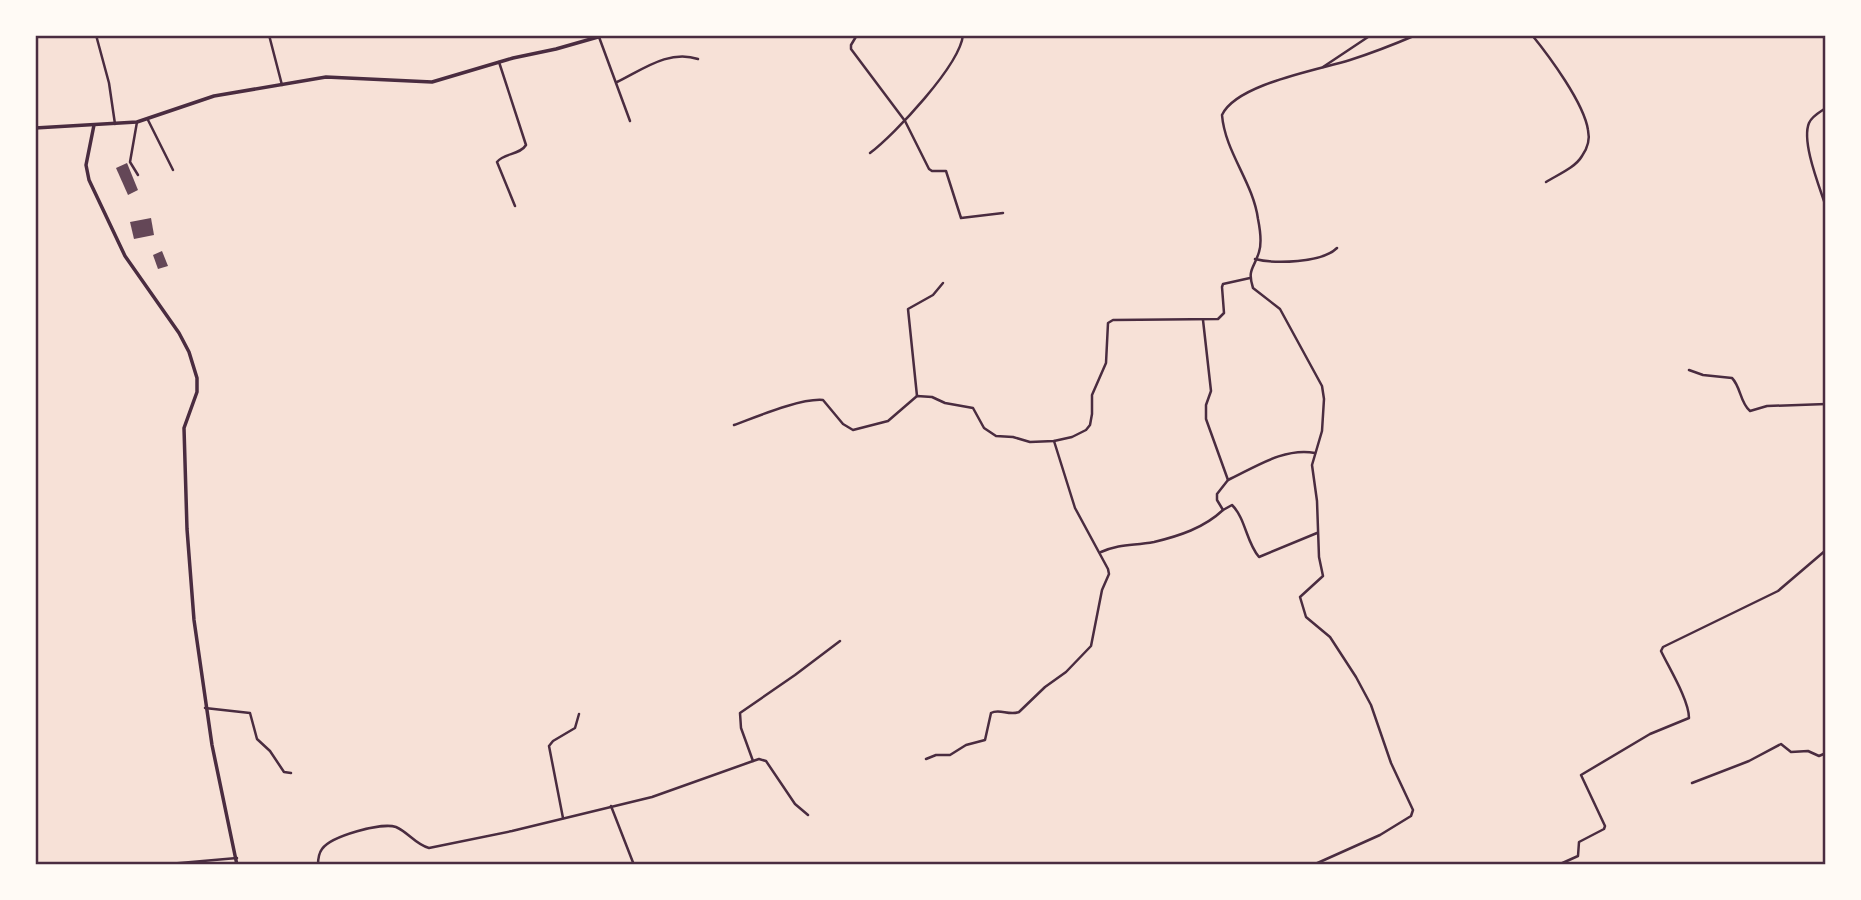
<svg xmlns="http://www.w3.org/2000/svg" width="1861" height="900" font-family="'Asap Condensed',sans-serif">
<rect width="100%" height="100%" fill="#f7e1d7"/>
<g fill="#644757">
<polygon points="127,163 138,190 128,195 116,168"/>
<polygon points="151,218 154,235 134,239 130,222"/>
<polygon points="162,251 168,266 158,269 153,255"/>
</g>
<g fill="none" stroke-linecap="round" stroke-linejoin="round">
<g stroke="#4a2c40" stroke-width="2.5">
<polyline points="96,35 109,83 115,124"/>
<polyline points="269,35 282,85"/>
<polyline points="857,35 851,45 851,49 905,121 929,169 932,171 946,171 961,218 1003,213"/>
<path d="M1532,35c17,21 52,68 56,95 2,9 -1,19 -6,26 -7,12 -25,19 -36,26"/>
<polyline points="599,37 630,121"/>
<path d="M499,62l27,83c-6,10 -22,8 -29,17l18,44"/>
<polyline points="1323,67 1371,35"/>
<path d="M617,82c25,-12 52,-33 81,-23"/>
<path d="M1826,108c-6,4 -14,8 -17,15 -8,19 11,65 17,84"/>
<polyline points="148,120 173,170"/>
<polyline points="137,122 130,162 138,175"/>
<path d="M870,153c25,-19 90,-88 93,-118"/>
<path d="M1255,259c20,5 67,4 82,-11"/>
<path d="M1203,320l8,71 -5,14v14l22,61 -11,14v6l6,10 9,-5c14,14 14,37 27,52l58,-24"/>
<path d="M1689,370l14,5 29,3c9,9 8,25 18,33l17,-5 59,-2"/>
<polyline points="917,396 908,309 933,295 943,283"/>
<path d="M734,425c22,-8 67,-27 89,-25l20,24 10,6 35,-9 29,-25 15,1 13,6 28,5 11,20 12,8 17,1 17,5 24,-1 18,-4 14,-7 4,-5 2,-11v-19l14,-32 2,-40 5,-3 105,-1 6,-6 -2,-26 1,-3 27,-6"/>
<path d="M1228,480c26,-12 56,-33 87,-27"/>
<path d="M1101,552c20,-9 32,-6 53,-10 25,-6 50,-14 69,-32"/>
<polyline points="205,708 250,713 257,739 270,751 284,772 291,773"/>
<path d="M926,759l10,-4h14l16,-10 19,-5 6,-27c8,-5 18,3 28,-1l26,-25 21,-15 25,-26 11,-56 7,-16 -1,-5 -33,-61 -21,-67"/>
<polyline points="753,761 759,759 766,761 795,804 808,815"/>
<polyline points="1692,783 1749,761 1781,744 1791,752 1808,751 1819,756 1826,753"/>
<polyline points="611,806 634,865"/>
<polyline points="563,818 549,746 553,741 575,728 579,714"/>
<polyline points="157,865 237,858"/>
<path d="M318,865c0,-5 1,-12 4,-16 9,-13 60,-27 74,-22 12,5 20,18 33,21l83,-17 140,-34 101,-36 -12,-33 -1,-15 55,-38 45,-34"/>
<path d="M1313,865l67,-30 31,-19 2,-6 -22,-47 -20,-58 -15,-28 -26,-40 -24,-20 -6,-20 23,-21 -4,-19 -2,-56 -5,-36 10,-34 2,-32 -2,-13 -42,-77 -27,-21c-6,-19 1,-19 6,-36 3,-9 1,-23 -1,-33 -5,-37 -33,-67 -36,-104 14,-31 96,-45 128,-55 22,-7 45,-16 66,-25"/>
<path d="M1558,865l20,-9 1,-14 25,-13 1,-3 -24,-51 69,-41 39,-16c0,-18 -20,-50 -28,-67l2,-4 115,-56 48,-41"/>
</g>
<g stroke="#4a2c40" stroke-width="3.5">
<polyline points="94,125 86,165 89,180 125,256 179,333 189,352 197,378 197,392 184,428 187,529 194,620 212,745 237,865"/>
<polyline points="35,128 137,122 214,96 326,77 432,82 513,58 556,49 605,35"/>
</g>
</g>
<rect width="1861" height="900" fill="none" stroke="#fffaf5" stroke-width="74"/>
<rect x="37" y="37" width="1787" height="826" fill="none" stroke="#4a2c40" stroke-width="2.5"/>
</svg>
